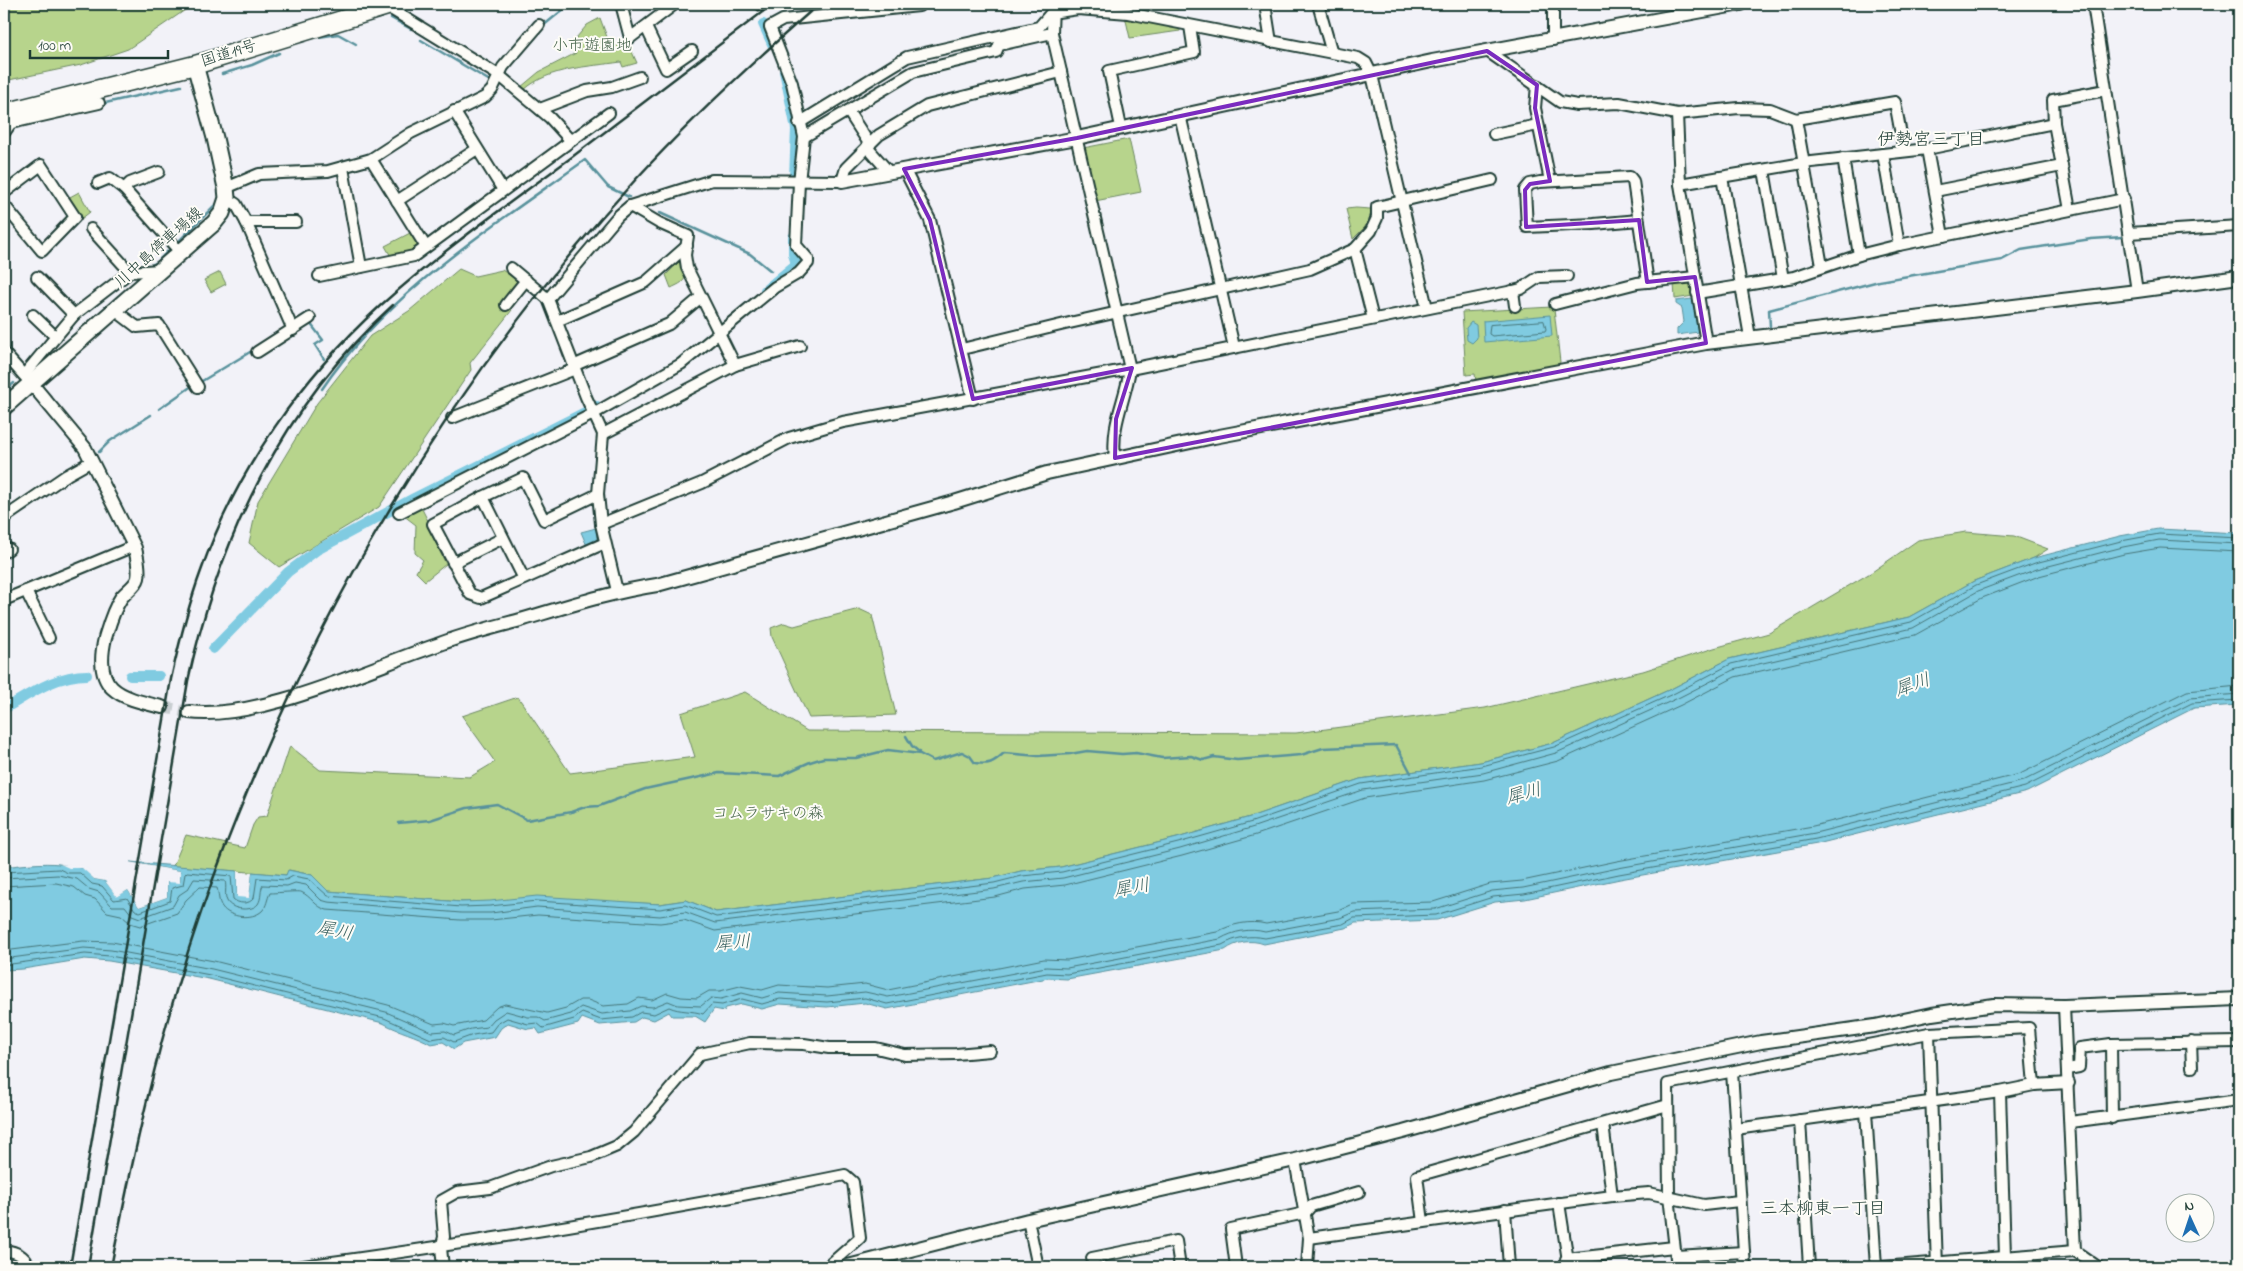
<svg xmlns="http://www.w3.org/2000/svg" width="2243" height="1271" font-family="'Indie Flower','Klee One',sans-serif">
<rect width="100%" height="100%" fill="#f2f2f8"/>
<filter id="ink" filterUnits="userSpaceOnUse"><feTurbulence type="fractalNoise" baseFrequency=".02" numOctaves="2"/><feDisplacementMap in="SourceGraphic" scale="10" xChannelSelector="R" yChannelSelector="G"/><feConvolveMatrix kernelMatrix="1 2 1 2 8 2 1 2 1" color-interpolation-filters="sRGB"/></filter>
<g filter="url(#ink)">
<g fill="#b7d48c" stroke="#6b8860">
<polygon points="4,4 194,4 128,49 81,65 4,81"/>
<polygon points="1125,16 1181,27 1180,31 1130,38"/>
<path d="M600,18l11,30 16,-7 10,22 -14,4 -2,-5c-33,5 -71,5 -97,28l-3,-3 18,-15 37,-19 -5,-9 16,-19z"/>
<polygon points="1129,139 1141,192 1095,201 1083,148"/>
<polygon points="79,192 90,212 81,219 68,198"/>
<polygon points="1356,208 1370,209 1372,211 1365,227 1353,239 1346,209"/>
<polygon points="412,232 417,241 418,249 412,254 392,258 385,246"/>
<path d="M680,261l4,3c2,17 2,17 -13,24l-5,-13z"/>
<polygon points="459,269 475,276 502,270 518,281 503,302 512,310 470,363 471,370 379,507 279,567 249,543 258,501 317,403 370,336 409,311"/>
<polygon points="220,272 226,284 211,292 204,280"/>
<polygon points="1688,281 1692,283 1693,296 1675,299 1674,283"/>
<polygon points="1552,307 1554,309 1560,362 1558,367 1476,382 1475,374 1466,375 1462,312"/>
<polygon points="421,507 428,521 429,529 446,564 425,581 416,572 423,560 415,553 416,525 403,515"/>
<polygon points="1966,532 2014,536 2048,549 2034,558 1974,581 1909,617 1729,659 1673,688 1553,743 1481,762 1360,779 1250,817 1177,838 1061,867 1021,871 993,878 716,912 686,900 660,904 600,901 461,902 328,891 312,875 289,870 287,875 173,866 186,835 245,848 253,825 258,817 267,816 290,746 320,770 470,777 495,762 462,716 518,697 570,773 695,757 681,713 745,692 807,731 1296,733 1485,708 1643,671 1714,648 1769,633 1872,572 1918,540"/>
<polygon points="859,609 872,615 896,715 809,718 772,637 771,628 784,623 794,626"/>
</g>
<g fill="#80cbe1" stroke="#59929c">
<polygon points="1692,299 1698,332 1677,335 1677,329 1684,322 1682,308 1676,304 1676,301"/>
<polygon points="1550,315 1552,336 1484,342 1483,321"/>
<polygon points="1471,322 1476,325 1477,338 1472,343 1467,340 1466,328"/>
<polygon points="596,528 597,542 587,546 581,532"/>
<path d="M2158,529l81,4v172l-45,3 -167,84 -210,52 -197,35 -95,20 -30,3 -58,18 -82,3 -10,5 -81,16c-13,-5 -28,-2 -39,6l-158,29 -19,-1 -161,31 -22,-6 -38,4 -47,-3 -18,5 -20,-5 -16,4 -2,3 -10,-2 -9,13 -10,-6h-23l-3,-4 -15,8 -12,-3 -8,5 -34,3 -18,-7 -4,6 -38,10 -4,-6 -8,1 -20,-6 -7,5 -6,9 -32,6 -9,6 -11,-7 -12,2c-15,-9 -32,-12 -48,-21l-174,-44 -100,-18 -24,-2 -62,10 -19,1v-103c15,-2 40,-5 55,-3 8,1 15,4 24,4l11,11 11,2 12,15 11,-6 11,17 28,-10v-16l13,1v-11l-50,-9 107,9v25l12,1 3,-25 34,3 2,-5 24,5 16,16 133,11 29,-1 47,-5 123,8 26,-4 30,12 277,-34 28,-7 40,-4 116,-29 73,-21 110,-38 121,-17 72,-19 120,-55 56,-29 180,-42 65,-36 60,-23 86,-22z"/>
</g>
<g fill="#f2f2f8">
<polygon points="128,862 180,871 180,883 167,882 167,897 139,907 128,890 117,897 105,881 94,879 82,868 69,868 60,864 84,866 95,877 107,879 118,893 129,888 140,904 165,895 165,879 177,880 177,873 130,865"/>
<polygon points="237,871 240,871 239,894 247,895 249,872 252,872 249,898 237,897"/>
</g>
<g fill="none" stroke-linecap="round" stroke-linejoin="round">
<g stroke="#467679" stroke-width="1">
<polygon points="1544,321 1546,329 1545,331 1492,336 1489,334 1490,325"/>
<path d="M4,872l55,-3 9,4h12l12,11 10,2 12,14 13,-2 8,12 5,2 30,-11 2,-13 11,-3 2,-11 2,-2 44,4 2,23c5,5 16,6 21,-1l3,-20 29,2 7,-4 16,3 19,17 133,11 29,-1 47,-5 123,8 25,-4 31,12 278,-34 28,-7 40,-4 116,-29 74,-21 109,-38 121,-18 72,-19 121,-54 56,-29 180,-42 65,-37 59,-22 86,-22 38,-7 80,4"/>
<path d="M4,878l54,-3 19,4 12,10 10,3 13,14h13l7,9 8,3 33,-12 6,-11 9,-6 6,-10 31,2c2,6 -1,14 2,20 4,9 25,11 31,3 4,-6 2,-14 5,-19l24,1 8,-3 11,2 15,15 7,2 133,11h30l46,-6 123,9 25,-4 30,11 279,-34 29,-7 40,-4 117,-29 74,-22 109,-37 120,-17 73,-20 122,-55 55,-28 180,-42 65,-37 59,-22 86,-22 36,-7 80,4"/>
<path d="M4,886l52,-3 18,4 11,9 10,3 12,13 14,3 9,8 10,3 37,-13 9,-13 14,-13 17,1c2,7 1,13 5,19 8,11 30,13 40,4 5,-5 5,-12 8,-18 4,0 29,-2 31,-1 10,4 14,15 26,18l133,10h31l47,-5 122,8 24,-3 31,11 280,-34 30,-8 40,-4 117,-29 74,-21 109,-37 119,-18 74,-19 123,-56 54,-28 180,-42 67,-37 57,-22 85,-22 36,-6 79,4"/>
<path d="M4,951l79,-10 29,1 102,19 174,44 46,19 10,-1 10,3 29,-6 14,-13 8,-3 42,9 19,-5 14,-8h8l15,6 25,-2 11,-6 13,2 15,-7 14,4 16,1 12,-7h11l20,-5 22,4 17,-5 48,3 38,-4 23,6 156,-31 23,1 150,-28c14,-8 33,-12 49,-8l72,-13 15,-7 80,-2 57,-18 32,-3 95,-20 196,-35 207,-52 167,-83 52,-5"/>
<path d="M4,959l80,-11 27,2 101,19 174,43 46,20 13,-1 9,4 17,-6 16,-2 7,-8 12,-8 22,6h10l7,4 26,-7 10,-7 21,7 28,-3 11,-5 12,1 15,-6 10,4 23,1 10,-8 10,1 21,-6 20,5 17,-5 48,3 38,-4 23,5 158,-30 21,1 153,-29c14,-8 30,-11 45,-7l75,-14 14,-6 81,-3 57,-18 31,-3 95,-20 197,-35 208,-52 167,-83 49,-4"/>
<path d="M4,965l81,-11 25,2 100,19 174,43 47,21 13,-2 10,5 19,-7 18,-3 6,-8 10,-6 21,6 9,-1 6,5 31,-9 8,-6 19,7 31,-3 9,-5 13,2 15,-7c11,5 23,3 34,7l9,-10 10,1 20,-6 20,5 18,-5 47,3 38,-4 22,6 160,-31 20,1 155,-29c14,-8 28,-10 43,-7l78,-14 11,-6 82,-3 57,-18 31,-3 95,-20 197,-35 209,-52 167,-84 47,-3"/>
</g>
<g stroke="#59929c" stroke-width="2.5">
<polyline points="391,18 411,29"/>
<polyline points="543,26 570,4"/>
<polyline points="319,37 338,34 356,44"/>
<polyline points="426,37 483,71"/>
<polyline points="421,40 490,81"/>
<polyline points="222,74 252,65 279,53"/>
<polyline points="101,104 181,86"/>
<polyline points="660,213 750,254 771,271"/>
<polyline points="180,240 215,205"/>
<polyline points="160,259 169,250"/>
<polyline points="149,266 156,263"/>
<polyline points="310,323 323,340 315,345 324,359"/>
<polyline points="1770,326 1769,310 1879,281 2002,260 2021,250 2091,239 2123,237"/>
<polyline points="202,381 250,352"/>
<path d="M322,389c65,-96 170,-162 263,-229l23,27 21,10"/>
<polyline points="5,390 14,383"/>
<polyline points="159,409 189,388"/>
<polyline points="99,452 110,441 151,415"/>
<polyline points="906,736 912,746 919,752"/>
<path d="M398,823l32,-3 37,-12 30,-4 30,16 44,-8 14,-5 14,-1 46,-17 74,-16 60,3 31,-14 13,-4h33l32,-8 32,4 13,7 29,-9 8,4 5,7c14,2 18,0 29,-10l34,3 32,-2 17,-3 35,3 14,-1 26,5 29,-2 12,4 11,-3 23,3 64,-5 22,-7 73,-3 15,28"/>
</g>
<g stroke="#80cbe1" stroke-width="10">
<polyline points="1099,4 1105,4"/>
<polyline points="1059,6 1075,4"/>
<polyline points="763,24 772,44"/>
<polyline points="784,71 796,129 794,177"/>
<polyline points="765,290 796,264 793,254 793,237"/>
<polyline points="213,649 288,572 317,550 414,498 597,406"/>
<polyline points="130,676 159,676"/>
<path d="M4,709c26,-15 52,-34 83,-34"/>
</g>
<polyline stroke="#c8ced1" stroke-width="12" stroke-dasharray="12 6" stroke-linecap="butt" points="162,707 189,712"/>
<defs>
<g id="minor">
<polyline points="621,4 630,38 675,4"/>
<polyline points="760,4 761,5"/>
<path d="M1053,4l-1,29 78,336c-5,33 -19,54 -15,89"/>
<polyline points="1265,4 1271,42"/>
<polyline points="1318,4 1332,53"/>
<polyline points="2093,4 2137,291"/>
<polyline points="386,6 500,76 550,118 570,140"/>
<polyline points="646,27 666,69 692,51"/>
<polyline points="1553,40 1553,4"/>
<polyline points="1487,51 1560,102 1577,105 1619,103 1677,114 1739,108 1770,109 1796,119 1895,102 1904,151"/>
<polyline points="1537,85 1535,108 1550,181"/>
<polyline points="540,109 587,91 612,87 640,77"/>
<polyline points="454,111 503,190"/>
<polyline points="848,111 870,145"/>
<polyline points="1677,114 1680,184 1706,343"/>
<polyline points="1180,115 1234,347"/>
<polyline points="1796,119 1822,266"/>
<polyline points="11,123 99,103"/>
<polyline points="799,123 907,57 1039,27 1051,13 1078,9 1128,13 1358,58 1366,63 1372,75 1427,308"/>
<polyline points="1121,127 1109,71 1194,52 1190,26"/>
<polyline points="4,133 11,123 13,116"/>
<polyline points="1494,134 1538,125"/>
<polyline points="804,137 913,72 996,52 999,45 1052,33"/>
<polyline points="867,147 889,172"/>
<polyline points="1927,149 1943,236"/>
<polyline points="1883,154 1899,245"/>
<polyline points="1843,158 1859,255"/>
<polyline points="371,159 426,247"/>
<polyline points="343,168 361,267"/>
<polyline points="904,169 930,220 973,399"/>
<polyline points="1764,170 1783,279"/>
<polyline points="159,172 130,183 124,189 180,252"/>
<polyline points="1722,177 1750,337"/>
<polyline points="98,183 110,178 124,189"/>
<polyline points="1680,184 1803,163 1927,149 2054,123"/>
<polyline points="226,188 259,174 328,171 371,159 411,133 485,97 492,90 503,67 539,25"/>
<polyline points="1935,191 2062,166"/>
<polyline points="4,193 41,165 75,217 42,251 4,205"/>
<polyline points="227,198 236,204 246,222 293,330"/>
<polyline points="397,201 477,149"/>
<polyline points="2070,210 2054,123 2053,100 2106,90"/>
<polyline points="1639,220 1594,224 1527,227 1525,190 1530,184 1540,182 1630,177 1633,181 1647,276 1648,282"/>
<polyline points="246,222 296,222"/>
<polyline points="91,229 130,272"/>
<polyline points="2129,233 2239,226"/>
<polyline points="1355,249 1373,319"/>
<polyline points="511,268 548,299"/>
<polyline points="319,276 414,256 609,113"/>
<polyline points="37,277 74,315"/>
<polyline points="1513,291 1515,306"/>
<polyline points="1697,293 1794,277 1859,255 1899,245 2124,199"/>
<polyline points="1555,304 1637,283 1695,277"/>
<polyline points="506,305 526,280"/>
<polyline points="116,311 137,327 159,325 198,387"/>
<polyline points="33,315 56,337"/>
<polyline points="557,321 646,282 687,246"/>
<polyline points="962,349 1065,324 1310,269 1355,249 1371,231 1377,218 1377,207 1492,180"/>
<polyline points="257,352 310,318"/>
<polyline points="4,353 27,379"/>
<polyline points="735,365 800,346"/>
<polyline points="573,366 669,324 701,297"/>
<polyline points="24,375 74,315 130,272 160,270"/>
<polyline points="452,418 575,369"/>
<polyline points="603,434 735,365 687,268 685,255 688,236 659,223 630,206"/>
<polyline points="598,494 544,520 523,478 483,497 433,524 470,594 481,598 605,543"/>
<polyline points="483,497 523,577"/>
<polyline points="399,513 593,414 681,364 775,287 799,273 808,263 808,259 796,245 799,182 804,137 792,83 770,27 783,20 919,6 919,4"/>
<polyline points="4,518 67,475 92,461"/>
<polyline points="601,524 702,483 789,438 843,422 1130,369 1513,291 1521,289 1539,277 1567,276"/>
<polyline points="4,552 9,549"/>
<polyline points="453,563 503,538"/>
<polyline points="26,591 49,638"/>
<polyline points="617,591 601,524 598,494 603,434 586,397 548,299 618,216 630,206 712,180 842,181 846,168 879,135 927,106 1061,72"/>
<polyline points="4,600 134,546"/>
<polyline points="2064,1006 2075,1251 2098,1267"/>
<polyline points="1929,1033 1937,1267"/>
<polyline points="2191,1042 2192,1067"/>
<polyline points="2111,1044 2112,1118"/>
<polyline points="2068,1069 2079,1067 2080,1048 2111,1044 2239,1042"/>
<polyline points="1732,1072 1745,1267"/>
<polyline points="2000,1092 2005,1256"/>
<polyline points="1866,1111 1876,1267"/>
<polyline points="1800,1120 1809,1267"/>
<polyline points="2070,1122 2239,1100"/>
<polyline points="1603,1124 1612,1196"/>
<polyline points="1736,1129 2000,1092 2034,1085 2069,1083"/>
<polyline points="1295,1160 1309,1238 1307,1267"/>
<polyline points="1559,1203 1569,1267"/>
<polyline points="1505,1210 1509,1267"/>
<polyline points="1028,1220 1038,1267"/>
<polyline points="1423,1222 1417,1176 1668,1105"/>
<polyline points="1309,1238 1612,1196 1649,1193 1704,1205 1739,1201"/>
<path d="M4,1250c13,2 20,5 26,17"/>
<polyline points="1676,1256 1744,1252"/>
<polyline points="1566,1259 1674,1247"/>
<path d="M296,1267c184,-25 367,-55 549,-92l8,7 7,56 -33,29"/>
<polyline points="443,1267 441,1248 444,1237 441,1201 457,1192 490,1188 551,1166 591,1157 617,1146 634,1132 700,1054 750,1043 804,1044 829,1048 876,1048 905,1055 956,1054 990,1051"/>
<polyline points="1094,1267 1092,1258 1176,1241 1180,1267"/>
<polyline points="1236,1267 1231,1229 1305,1213 1311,1206 1359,1192"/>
<polyline points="1677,1267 1669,1196 1668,1084 1929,1033 2029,1028 2034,1085"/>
<polyline points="1882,1267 2075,1251"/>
</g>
<g id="tertiary">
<polyline points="842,181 1077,138 1432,61 1741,4"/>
<path d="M31,383l54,65 50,100c2,10 5,20 3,30 -2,8 -13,14 -17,20 -8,12 -12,27 -16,40 -12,51 12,59 57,69"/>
<path d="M189,712c70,9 180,-44 248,-67 28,-11 58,-18 87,-26 44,-13 87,-27 133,-34l297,-83 93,-29 167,-36 492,-94 431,-52 102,-14"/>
<polyline points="844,1267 1028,1220 1295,1160 1403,1132 1611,1073 1761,1042 1875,1026 1932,1014 1994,1005 2064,1006 2239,999"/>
</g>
<polyline id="secondary" points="4,407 214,223 222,213 227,198 226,188 215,138 195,65"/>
<polyline id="trunk" points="4,113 195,65 394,4"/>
</defs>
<use href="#minor" stroke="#1f3d34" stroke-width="14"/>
<use href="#tertiary" stroke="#1f3d34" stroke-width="16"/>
<use href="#secondary" stroke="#1f3d34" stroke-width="19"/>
<use href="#trunk" stroke="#1f3d34" stroke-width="21"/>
<use href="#minor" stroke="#fdfcf7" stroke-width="10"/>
<use href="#tertiary" stroke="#fdfcf7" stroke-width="12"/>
<use href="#secondary" stroke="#fdfcf7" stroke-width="15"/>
<use href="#trunk" stroke="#fdfcf7" stroke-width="18"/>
<g stroke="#1f3d34" stroke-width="2.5">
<path d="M70,1267l101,-588c8,-36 17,-73 30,-108 35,-100 101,-194 179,-265 60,-54 127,-101 192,-149 67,-51 134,-102 201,-153"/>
<path d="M88,1267l100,-586c31,-143 95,-276 205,-376"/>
<path d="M111,1267c26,-131 55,-262 102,-388 95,-258 237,-498 424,-701 57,-62 119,-119 182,-174"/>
</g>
</g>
</g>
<path fill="none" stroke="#7b2cbf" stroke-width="4" stroke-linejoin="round" d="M1487,51l50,34 -2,23 15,73 -20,3 -5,6 1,37 113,-7 8,62 48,-5 11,66 -591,115 1,-39 16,-51 -159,31 -43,-179 -26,-51 173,-31z"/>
<g text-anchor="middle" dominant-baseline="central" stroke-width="4" stroke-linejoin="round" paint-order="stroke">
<g font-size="16" fill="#45634a" stroke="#fdfcf7">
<text x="592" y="46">小市遊園地</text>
<text x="768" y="814">コムラサキの森</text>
</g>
<g font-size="16" fill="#1f3d34" stroke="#fdfcf7">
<text transform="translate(229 54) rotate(-17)">国道19号</text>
<text transform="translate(159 248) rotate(-42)">川中島停車場線</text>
</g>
<g font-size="18" fill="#1f3d34" stroke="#fdfcf7">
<text x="1931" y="141">伊勢宮三丁目</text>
<text x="1823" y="1210">三本柳東一丁目</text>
</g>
<g font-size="18" font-style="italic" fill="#37605f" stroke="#fdfcf7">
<text transform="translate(1913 686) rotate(-19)">犀川</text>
<text transform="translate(1524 795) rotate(-15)">犀川</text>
<text transform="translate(1132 889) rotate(-10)">犀川</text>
<text transform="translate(335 932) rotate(10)">犀川</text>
<text transform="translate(733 944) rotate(-4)">犀川</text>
</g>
</g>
<rect width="2243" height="1271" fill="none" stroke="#fdfcf7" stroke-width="20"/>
<rect x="10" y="10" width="2223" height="1251" fill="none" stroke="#1f3d34" stroke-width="2" filter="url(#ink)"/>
<g transform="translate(2190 1218) rotate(357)"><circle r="24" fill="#fdfcf7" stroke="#a4b0a9"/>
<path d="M0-4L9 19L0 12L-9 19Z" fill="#1f6fb2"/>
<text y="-8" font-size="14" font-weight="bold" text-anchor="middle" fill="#1f3d34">N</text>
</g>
<path d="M30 50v8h138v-8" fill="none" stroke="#1f3d34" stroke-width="2.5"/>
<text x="38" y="50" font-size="15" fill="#1f3d34" stroke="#fdfcf7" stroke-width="4" paint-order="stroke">100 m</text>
</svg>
